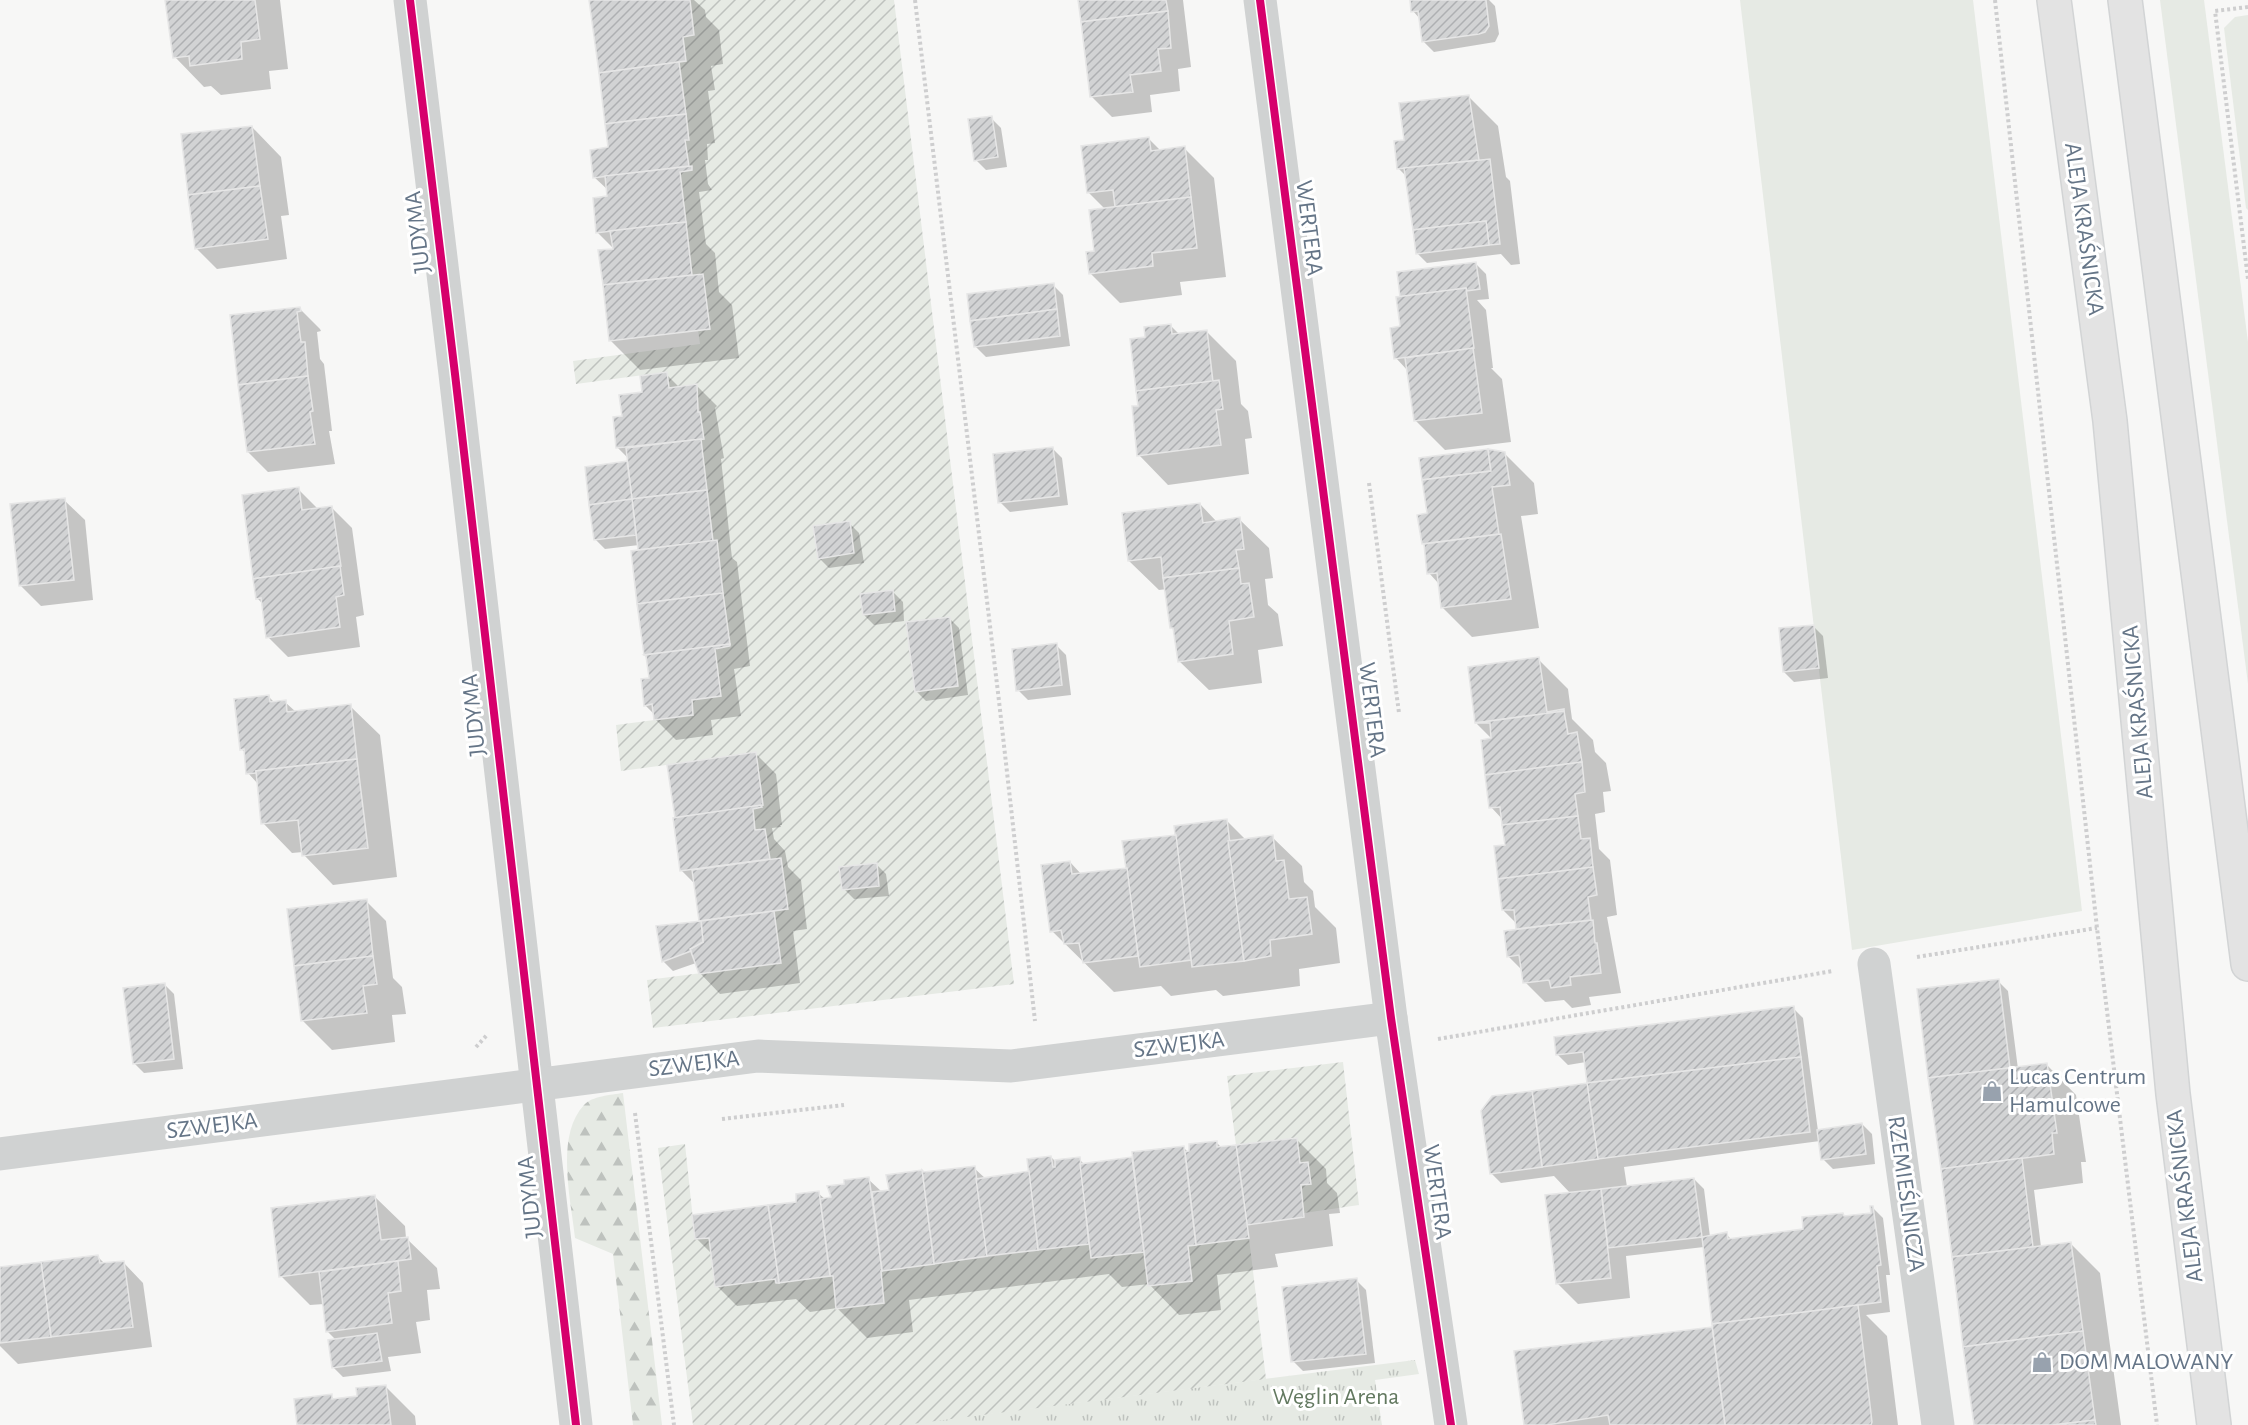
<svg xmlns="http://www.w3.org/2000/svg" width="2248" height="1425" font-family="'Alegreya Sans',sans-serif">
<defs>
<pattern id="forest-firs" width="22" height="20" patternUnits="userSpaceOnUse" patternTransform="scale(1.5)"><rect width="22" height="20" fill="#e6eae4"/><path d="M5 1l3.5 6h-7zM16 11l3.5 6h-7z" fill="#bec2be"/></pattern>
<pattern id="park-tufts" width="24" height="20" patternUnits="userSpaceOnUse" patternTransform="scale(1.5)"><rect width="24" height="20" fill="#e6eae4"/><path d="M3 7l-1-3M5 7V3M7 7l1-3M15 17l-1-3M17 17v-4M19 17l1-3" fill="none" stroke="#bec2be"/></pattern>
<pattern id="garden-furrows" width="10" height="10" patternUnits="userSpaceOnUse" patternTransform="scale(1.5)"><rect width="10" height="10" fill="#e6eae4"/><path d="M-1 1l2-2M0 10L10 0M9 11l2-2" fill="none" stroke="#bec2be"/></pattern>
<pattern id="building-hatch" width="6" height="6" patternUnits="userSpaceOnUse" patternTransform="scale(1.5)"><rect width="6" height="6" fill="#d2d3d4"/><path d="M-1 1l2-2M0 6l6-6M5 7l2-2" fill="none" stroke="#aeb0b2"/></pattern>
</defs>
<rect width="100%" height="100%" fill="#f7f7f6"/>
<g fill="#e6eae4">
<polygon points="1740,0 1973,0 2082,911 1852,950"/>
<polygon points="2160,0 2204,0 2248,342 2248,684"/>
<polygon points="2248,15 2248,210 2246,208 2224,28 2235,17"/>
</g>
<path fill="url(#forest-firs)" d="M623,1093l39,332h-29l-20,-171 -38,-16c-4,-38 -20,-102 9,-133 8,-9 27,-10 39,-12z"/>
<polygon fill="url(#park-tufts)" points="1415,1360 1419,1374 1375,1380 1382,1425 898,1425"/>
<g fill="url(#garden-furrows)">
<polygon points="690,0 894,0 1014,984 653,1028 647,980 780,963 774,911 788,909 781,858 770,859 765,829 755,830 753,809 761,808 763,805 756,753 621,771 616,725 693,715 692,700 721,696 715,649 730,646 717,541 713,539 701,439 704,438 696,388 698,388 697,384 669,388 666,372 576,384 573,361 700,344 698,330 710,329 703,274 692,275 680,172 692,170 692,166 689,166 685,140 688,139 679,62 686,61 683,37"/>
<polygon points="1343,1062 1359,1205 1304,1213 1301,1185 1311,1183 1308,1162 1300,1163 1297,1138 1236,1145 1227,1076"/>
<polygon points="685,1144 695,1239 709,1238 715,1287 775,1279 776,1283 833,1276 836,1309 884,1303 881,1271 1089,1244 1091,1258 1144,1252 1148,1286 1192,1281 1188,1246 1249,1238 1266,1379 904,1425 693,1425 658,1148"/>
</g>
<g fill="#0003">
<polygon points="167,0 280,0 288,69 269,71 271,89 221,95 211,86 204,87 175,57"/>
<polygon points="591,0 694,0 705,10 706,17 719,30 723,64 711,66 715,90 708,91 715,143 707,144 708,160 705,160 708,184 712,190 699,192 706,244 715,253 719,292 732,305 739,358 640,370 610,340 600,252 615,250 598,233 608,197 608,190 594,177 610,148"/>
<polygon points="1079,0 1183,0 1191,67 1178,69 1180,91 1150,95 1152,112 1112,117 1092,97"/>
<polygon points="1411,0 1489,0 1495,6 1499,34 1495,42 1434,52 1424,42 1421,20 1413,11"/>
<polygon points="1468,96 1498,126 1506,177 1510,181 1520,264 1511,265 1501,254 1427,263 1417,253 1407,177 1399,169 1405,141"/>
<polygon points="991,118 1001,128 1007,167 986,170 976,160"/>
<polygon points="252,127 281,157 289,215 281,216 287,259 217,269 197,249"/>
<polygon points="1149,139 1161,151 1184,148 1214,178 1226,277 1180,282 1182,295 1120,303 1090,273 1105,209 1089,193"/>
<polygon points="1476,264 1486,274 1489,299 1477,300 1486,310 1493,368 1491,368 1502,379 1511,442 1445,450 1416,421 1408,371 1396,358 1401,328"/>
<polygon points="1053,285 1063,295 1070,346 986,357 976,347"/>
<polygon points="300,309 320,329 321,331 317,332 320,359 324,364 332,431 329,431 335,464 268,472 248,452 232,316"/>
<polygon points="1170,325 1180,335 1207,332 1236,361 1241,404 1248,411 1252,438 1245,439 1249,474 1168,485 1139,455 1139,407 1147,339"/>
<polygon points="666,374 680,388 697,386 717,406 715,408 724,458 721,459 732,558 737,562 750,666 734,669 741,716 711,720 713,735 676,740 656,720 655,715 645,705 650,679 648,658 645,656 633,552 640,551 639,545 605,549 595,539 627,463 629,465 628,458 617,447 623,417 644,393"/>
<polygon points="1052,448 1062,458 1068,505 1010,512 1000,502"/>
<polygon points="1504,453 1534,483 1538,514 1521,516 1539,628 1472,637 1443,608 1439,584 1429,573 1426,546 1423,543"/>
<polygon points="298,489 319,510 332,508 352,528 364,615 356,617 360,647 288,657 268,637 263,604 257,598"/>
<polygon points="64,500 85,520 93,600 41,606 20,585"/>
<polygon points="1200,504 1217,522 1239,519 1269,548 1273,578 1265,579 1268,605 1278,614 1283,646 1258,650 1262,683 1209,690 1179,661 1175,632 1172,628 1167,589 1159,590 1129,561"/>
<polygon points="849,523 859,533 864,563 829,568 819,558"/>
<polygon points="893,592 903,602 904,621 874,625 864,615"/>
<polygon points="949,618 959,628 968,695 926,701 916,691"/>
<polygon points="1813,626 1823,636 1828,678 1794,682 1784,672"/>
<polygon points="1056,645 1066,655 1071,695 1028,700 1018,690"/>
<polygon points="1538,659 1568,689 1572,719 1593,740 1595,752 1606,763 1611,791 1603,792 1605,812 1595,814 1599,849 1610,860 1617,915 1607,917 1621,993 1589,997 1591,1005 1572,1008 1564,1000 1545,1002 1525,982 1523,971 1508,956 1518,930 1517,924 1504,911 1496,848 1507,846 1503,820 1491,807 1492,739 1477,724 1470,668"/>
<polygon points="268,696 275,703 285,702 296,712 350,706 380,735 397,877 333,885 304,855 303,852 292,853 263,823 258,784 248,773 246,753 241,749"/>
<polygon points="756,754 776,774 782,825 780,825 781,827 772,828 774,839 785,851 788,867 801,880 807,929 793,931 800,983 720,994 700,973 696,963 673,971 663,961 702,922 695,884 681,870"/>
<polygon points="1227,821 1246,840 1272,837 1302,866 1304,882 1313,891 1315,907 1336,928 1340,963 1299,969 1300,986 1223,996 1216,990 1171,996 1161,986 1114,992 1052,931 1070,862 1082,875 1129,869 1177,836"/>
<polygon points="876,864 886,874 889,896 854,899 844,889"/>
<polygon points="366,901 386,921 393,978 402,987 406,1014 392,1015 395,1042 332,1050 302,1020"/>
<polygon points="1998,981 2008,991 2018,1069 2047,1065 2076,1095 2086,1162 2081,1162 2083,1183 2034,1190 2041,1247 2071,1244 2100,1273 2121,1425 1975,1425"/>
<polygon points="164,984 174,994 183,1069 144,1073 134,1063"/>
<polygon points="1793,1008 1803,1018 1818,1131 1862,1124 1872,1134 1875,1164 1833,1169 1823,1159 1820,1141 1624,1167 1627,1187 1694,1179 1704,1189 1710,1237 1726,1234 1732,1240 1804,1231 1846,1218 1872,1214 1873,1208 1883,1218 1890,1275 1886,1275 1890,1312 1866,1315 1887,1336 1898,1425 1525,1425 1516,1352 1714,1328 1704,1247 1626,1256 1630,1298 1578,1304 1558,1284 1571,1194 1554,1176 1501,1183 1491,1173 1589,1088 1586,1062 1568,1065 1558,1055"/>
<polygon points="1296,1139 1326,1169 1327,1183 1337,1193 1340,1213 1329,1214 1333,1246 1275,1254 1278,1267 1217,1275 1221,1310 1179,1315 1149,1284 1122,1287 1109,1274 909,1300 913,1332 867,1338 837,1308 810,1312 796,1299 737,1306 717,1286 712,1254 697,1239 797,1203 818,1193 825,1199 833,1199 868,1179 882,1192 891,1191 924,1174 974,1168 986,1179 1030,1173 1051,1157 1055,1161 1079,1159 1085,1165 1134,1159 1183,1147 1189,1153 1216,1142 1222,1148"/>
<polygon points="375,1197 405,1226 406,1238 437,1268 440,1289 427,1290 430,1320 416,1322 421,1353 388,1357 391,1371 343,1377 333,1367 336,1340 328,1332 324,1304 310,1305 281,1276"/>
<polygon points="97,1256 105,1264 123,1262 143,1283 152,1347 18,1364 0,1346 0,1269"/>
<polygon points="1356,1280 1366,1290 1375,1363 1303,1371 1293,1361"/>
<polygon points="385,1386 415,1416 416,1425 299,1425 331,1396 335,1400 358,1397"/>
</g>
<g fill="url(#building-hatch)" stroke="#e6e6e6" stroke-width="1.5">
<polygon points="165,0 255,0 260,39 241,42 242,59 190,66 189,56 173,58"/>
<polygon points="589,0 690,0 694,35 683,37 686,61 599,73"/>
<polygon points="1078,0 1166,0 1168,11 1081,22"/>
<polygon points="1410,0 1486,0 1489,26 1485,32 1479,34 1422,42 1418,11 1411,12"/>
<polygon points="1168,11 1171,48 1158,49 1161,71 1130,75 1133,92 1090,97 1081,22"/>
<polygon points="679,62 686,114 605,124 599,73"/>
<polygon points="1469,95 1479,160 1397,169 1394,141 1404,140 1399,103"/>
<polygon points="686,114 689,140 685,140 689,166 593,178 590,150 608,147 605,124"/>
<polygon points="992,116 998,157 974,161 968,119"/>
<polygon points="252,126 260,186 188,195 181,134"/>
<polygon points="1149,137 1151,151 1185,146 1191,197 1115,207 1113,190 1087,193 1081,146"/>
<polygon points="1490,159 1500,244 1489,245 1486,221 1413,230 1404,168"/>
<polygon points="692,166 692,170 680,172 686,222 596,233 593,198 607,196 605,176"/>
<polygon points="260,186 268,239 195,249 188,195"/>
<polygon points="1191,197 1197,248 1152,253 1153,266 1089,274 1086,252 1094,251 1089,210"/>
<polygon points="1486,221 1489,245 1416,254 1413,230"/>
<polygon points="686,222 692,275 603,285 598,250 613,249 610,231"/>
<polygon points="1476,262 1480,289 1467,291 1466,288 1400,297 1397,272"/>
<polygon points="703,274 710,329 609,341 603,285"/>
<polygon points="1054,283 1057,309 970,321 967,294"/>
<polygon points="1466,288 1474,348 1394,359 1390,328 1400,326 1396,297"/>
<polygon points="300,307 301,311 297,312 301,342 305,342 308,376 238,385 230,315"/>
<polygon points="1057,309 1060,336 974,347 970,321"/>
<polygon points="1171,324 1172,334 1207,330 1213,382 1136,391 1130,339 1145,337 1144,327"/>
<polygon points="1473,348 1482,413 1414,421 1405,358"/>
<polygon points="667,372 669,388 697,384 698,412 700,412 704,439 616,448 613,417 622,416 619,395 642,392 640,376"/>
<polygon points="308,376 313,411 310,412 315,444 247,452 238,385"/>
<polygon points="1219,380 1223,409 1216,410 1221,445 1137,456 1132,406 1138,406 1136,391"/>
<polygon points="701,439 707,490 632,499 626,448"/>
<polygon points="1053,447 1059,496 998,503 993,454"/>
<polygon points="1488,449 1491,471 1422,480 1419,458"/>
<polygon points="1488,449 1505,452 1510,485 1492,487 1499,534 1422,544 1417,515 1427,513 1422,480 1491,471"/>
<polygon points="627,461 632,499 589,505 585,467"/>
<polygon points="299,487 302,510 332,506 341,566 253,579 242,495"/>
<polygon points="707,490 713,541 638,550 632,499"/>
<polygon points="65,498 74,580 19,586 10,504"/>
<polygon points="632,499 636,535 594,540 589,505"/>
<polygon points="1200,503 1203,523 1240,517 1244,549 1236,550 1239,568 1163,578 1161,557 1128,561 1122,513"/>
<polygon points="850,521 854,553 818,559 813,526"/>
<polygon points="1501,534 1511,599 1441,608 1437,573 1427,574 1424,544"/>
<polygon points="717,540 723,593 637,604 631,551"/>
<polygon points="340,566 344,595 336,597 340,627 266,638 261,598 256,599 253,579"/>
<polygon points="1239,568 1241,584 1249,583 1254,617 1229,621 1233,654 1178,662 1173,628 1170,628 1163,578"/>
<polygon points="893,590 895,611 863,615 860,594"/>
<polygon points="723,593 730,644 644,655 637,604"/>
<polygon points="950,617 958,686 915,692 906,622"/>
<polygon points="1814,625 1819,668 1783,672 1779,628"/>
<polygon points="1057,643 1062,685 1016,691 1012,649"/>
<polygon points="730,644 730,646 715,649 721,696 692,700 693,715 654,720 652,704 644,706 641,679 649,678 646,656 644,655"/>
<polygon points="1539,657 1547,712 1564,709 1564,711 1475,723 1468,667"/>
<polygon points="269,695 270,702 286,700 287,712 351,704 357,759 256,771 256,773 246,774 244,749 240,750 234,699"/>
<polygon points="1564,711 1568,734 1577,732 1582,762 1485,775 1481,740 1491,738 1490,723 1475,723"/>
<polygon points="756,752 763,805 675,818 667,765"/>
<polygon points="357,759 368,848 302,856 298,820 261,824 256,771"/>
<polygon points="1582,762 1585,792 1575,794 1578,816 1502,825 1500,807 1489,808 1485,775"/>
<polygon points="761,805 762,807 753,809 755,830 765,829 770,859 680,871 673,818"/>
<polygon points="1578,816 1581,839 1590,838 1593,867 1498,879 1494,846 1505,845 1502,825"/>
<polygon points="1227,819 1244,961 1192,967 1174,826"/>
<polygon points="1176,835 1191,960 1140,967 1122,841"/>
<polygon points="1273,835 1276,861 1284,860 1289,899 1307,897 1312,934 1270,940 1271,956 1244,961 1228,841"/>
<polygon points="781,858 788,909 699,921 692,870"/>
<polygon points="1070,861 1072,874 1127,868 1138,956 1083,963 1079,943 1064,944 1061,930 1050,932 1041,865"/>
<polygon points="877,863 879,886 842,890 839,867"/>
<polygon points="1593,867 1597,895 1588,897 1591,920 1516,929 1514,910 1502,910 1498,879"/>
<polygon points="367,899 373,956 294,966 287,909"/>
<polygon points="774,911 781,963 699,974 690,949 703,942 701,921"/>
<polygon points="1593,920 1595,943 1597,943 1601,973 1570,977 1571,985 1551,988 1549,980 1523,983 1519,955 1507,957 1504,931"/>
<polygon points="701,921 703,942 690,949 691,951 662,962 656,926"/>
<polygon points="373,956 377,984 363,986 367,1013 301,1021 294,966"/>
<polygon points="1999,979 2010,1068 1928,1078 1917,989"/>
<polygon points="165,983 174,1059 133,1064 123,988"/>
<polygon points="1794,1006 1801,1057 1587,1083 1583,1052 1556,1055 1554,1037"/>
<polygon points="1801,1057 1810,1132 1598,1159 1587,1083"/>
<polygon points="2047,1063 2057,1133 2052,1133 2054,1154 1941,1169 1928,1078"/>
<polygon points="1587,1083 1598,1159 1542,1167 1532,1091"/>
<polygon points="1532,1091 1542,1167 1490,1174 1481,1111 1492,1096"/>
<polygon points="1862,1123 1866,1154 1821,1160 1817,1130"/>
<polygon points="1297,1138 1300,1163 1308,1162 1311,1184 1301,1185 1304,1217 1247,1225 1236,1145"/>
<polygon points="1217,1141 1217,1147 1236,1145 1249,1238 1196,1245 1185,1152 1189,1151 1189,1144"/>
<polygon points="1184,1146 1196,1245 1188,1246 1192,1281 1148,1286 1132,1152"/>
<polygon points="1051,1156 1053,1167 1055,1167 1055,1160 1080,1157 1089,1244 1038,1250 1027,1159"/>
<polygon points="1132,1157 1144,1252 1091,1258 1080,1164"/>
<polygon points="2022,1158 2033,1247 1952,1257 1941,1169"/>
<polygon points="975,1166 987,1256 934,1264 922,1170 924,1172"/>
<polygon points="922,1170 934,1264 882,1271 872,1192 889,1190 886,1175"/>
<polygon points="1029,1171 1038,1250 987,1256 976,1179"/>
<polygon points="869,1177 882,1271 881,1271 884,1303 836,1309 833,1276 830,1276 820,1199 831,1197 827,1186 844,1184 844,1180"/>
<polygon points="1694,1178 1702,1237 1608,1248 1601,1189"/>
<polygon points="1601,1189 1611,1278 1556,1284 1545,1195"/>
<polygon points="819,1191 830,1276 779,1283 768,1205 796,1202 796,1194"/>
<polygon points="375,1195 381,1240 408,1237 411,1259 279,1277 271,1208"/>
<polygon points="768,1205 779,1283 776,1283 775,1279 715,1287 709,1238 695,1239 692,1215"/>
<polygon points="1870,1206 1873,1206 1881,1265 1877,1266 1881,1302 1712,1324 1702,1237 1727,1232 1728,1239 1803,1229 1802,1217 1843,1213 1844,1216 1871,1213"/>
<polygon points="2071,1242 2083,1331 1963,1347 1952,1257"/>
<polygon points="98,1255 100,1263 124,1261 133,1327 51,1337 41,1262"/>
<polygon points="398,1261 401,1291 388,1293 392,1323 326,1332 319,1272"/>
<polygon points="41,1262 51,1337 0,1343 0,1267"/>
<polygon points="1357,1278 1366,1354 1291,1362 1282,1287"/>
<polygon points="1858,1305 1872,1422 1871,1425 1725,1425 1712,1324"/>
<polygon points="1712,1327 1725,1425 1610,1425 1608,1415 1547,1425 1524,1425 1514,1351"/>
<polygon points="2083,1331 2095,1420 2053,1425 1974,1425 1963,1347"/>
<polygon points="377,1333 382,1361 332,1368 328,1340"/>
<polygon points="386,1385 391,1425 297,1425 294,1399 332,1394 332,1399 357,1396 356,1388"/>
<polygon points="2095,1420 2096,1425 2053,1425"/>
</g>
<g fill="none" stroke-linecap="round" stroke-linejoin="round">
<defs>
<g id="secondary">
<polyline points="2054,0 2110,421 2173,1094 2214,1425"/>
<polyline points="2125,0 2248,964"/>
</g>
</defs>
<use href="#secondary" stroke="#d2d4d5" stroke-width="36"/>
<g stroke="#cececf" stroke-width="4" stroke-dasharray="3 3" stroke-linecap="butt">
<polyline points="915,0 999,701 1035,1021"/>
<polyline points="1995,0 2097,928 2157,1425"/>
<polyline points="2248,7 2215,11 2248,279"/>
<polyline points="1369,483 1399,713"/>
<polyline points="1917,957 2097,928"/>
<polyline points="1438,1039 1833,971"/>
<polyline points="476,1047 487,1035"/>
<polyline points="635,1113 674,1425"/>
<polyline points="722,1119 844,1105"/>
</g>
<g stroke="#d0d2d2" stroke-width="33">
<polyline points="410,0 455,374 576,1425"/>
<polyline points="1260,0 1391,1018 1451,1425"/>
<polyline points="1874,964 1938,1425"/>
<polyline points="0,1154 758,1056 1011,1066 1391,1018"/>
</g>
<use href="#secondary" stroke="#e3e3e3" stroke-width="33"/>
<defs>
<g id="cycleway">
<polyline points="410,0 455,374 576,1425"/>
<polyline points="1260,0 1391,1018 1451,1425"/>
</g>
</defs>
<use href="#cycleway" stroke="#fff" stroke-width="11"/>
<use href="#cycleway" stroke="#d6006c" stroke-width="8"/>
</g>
<defs>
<symbol id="shop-bare" viewBox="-9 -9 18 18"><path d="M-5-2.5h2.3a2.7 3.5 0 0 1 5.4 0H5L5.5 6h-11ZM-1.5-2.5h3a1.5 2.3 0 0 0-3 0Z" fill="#98a2ae" stroke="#fff" stroke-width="2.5" paint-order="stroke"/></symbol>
</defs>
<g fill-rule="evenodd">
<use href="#shop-bare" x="1977" y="1076" width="30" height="30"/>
<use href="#shop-bare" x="2027" y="1347" width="30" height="30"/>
</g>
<g text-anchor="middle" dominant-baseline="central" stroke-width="6" stroke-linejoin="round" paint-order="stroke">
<g font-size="24" fill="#657587" stroke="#fff">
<text transform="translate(1309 228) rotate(83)">WERTERA</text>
<text transform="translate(2084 229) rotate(82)">ALEJA KRAŚNICKA</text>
<text transform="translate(418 232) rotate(-97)">JUDYMA</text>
<text transform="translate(1372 710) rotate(83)">WERTERA</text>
<text transform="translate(2138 712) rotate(-95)">ALEJA KRAŚNICKA</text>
<text transform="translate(474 715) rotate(-96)">JUDYMA</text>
<text transform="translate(1179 1045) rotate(-7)">SZWEJKA</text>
<text transform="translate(694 1064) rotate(-7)">SZWEJKA</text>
<text transform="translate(212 1126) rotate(-7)">SZWEJKA</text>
<text transform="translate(1437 1192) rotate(82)">WERTERA</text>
<text transform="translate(1906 1194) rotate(82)">RZEMIEŚLNICZA</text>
<text transform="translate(2185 1196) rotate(-97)">ALEJA KRAŚNICKA</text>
<text transform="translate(530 1197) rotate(-96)">JUDYMA</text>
</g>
<g font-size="24" fill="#657587" stroke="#fff" text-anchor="start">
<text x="2009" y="1077">Lucas Centrum<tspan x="2009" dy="28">Hamulcowe</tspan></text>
<text x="2059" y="1362">DOM MALOWANY</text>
</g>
<g font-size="24" fill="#637960" stroke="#fff">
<text x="1336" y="1397">Węglin Arena</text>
</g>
</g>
</svg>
